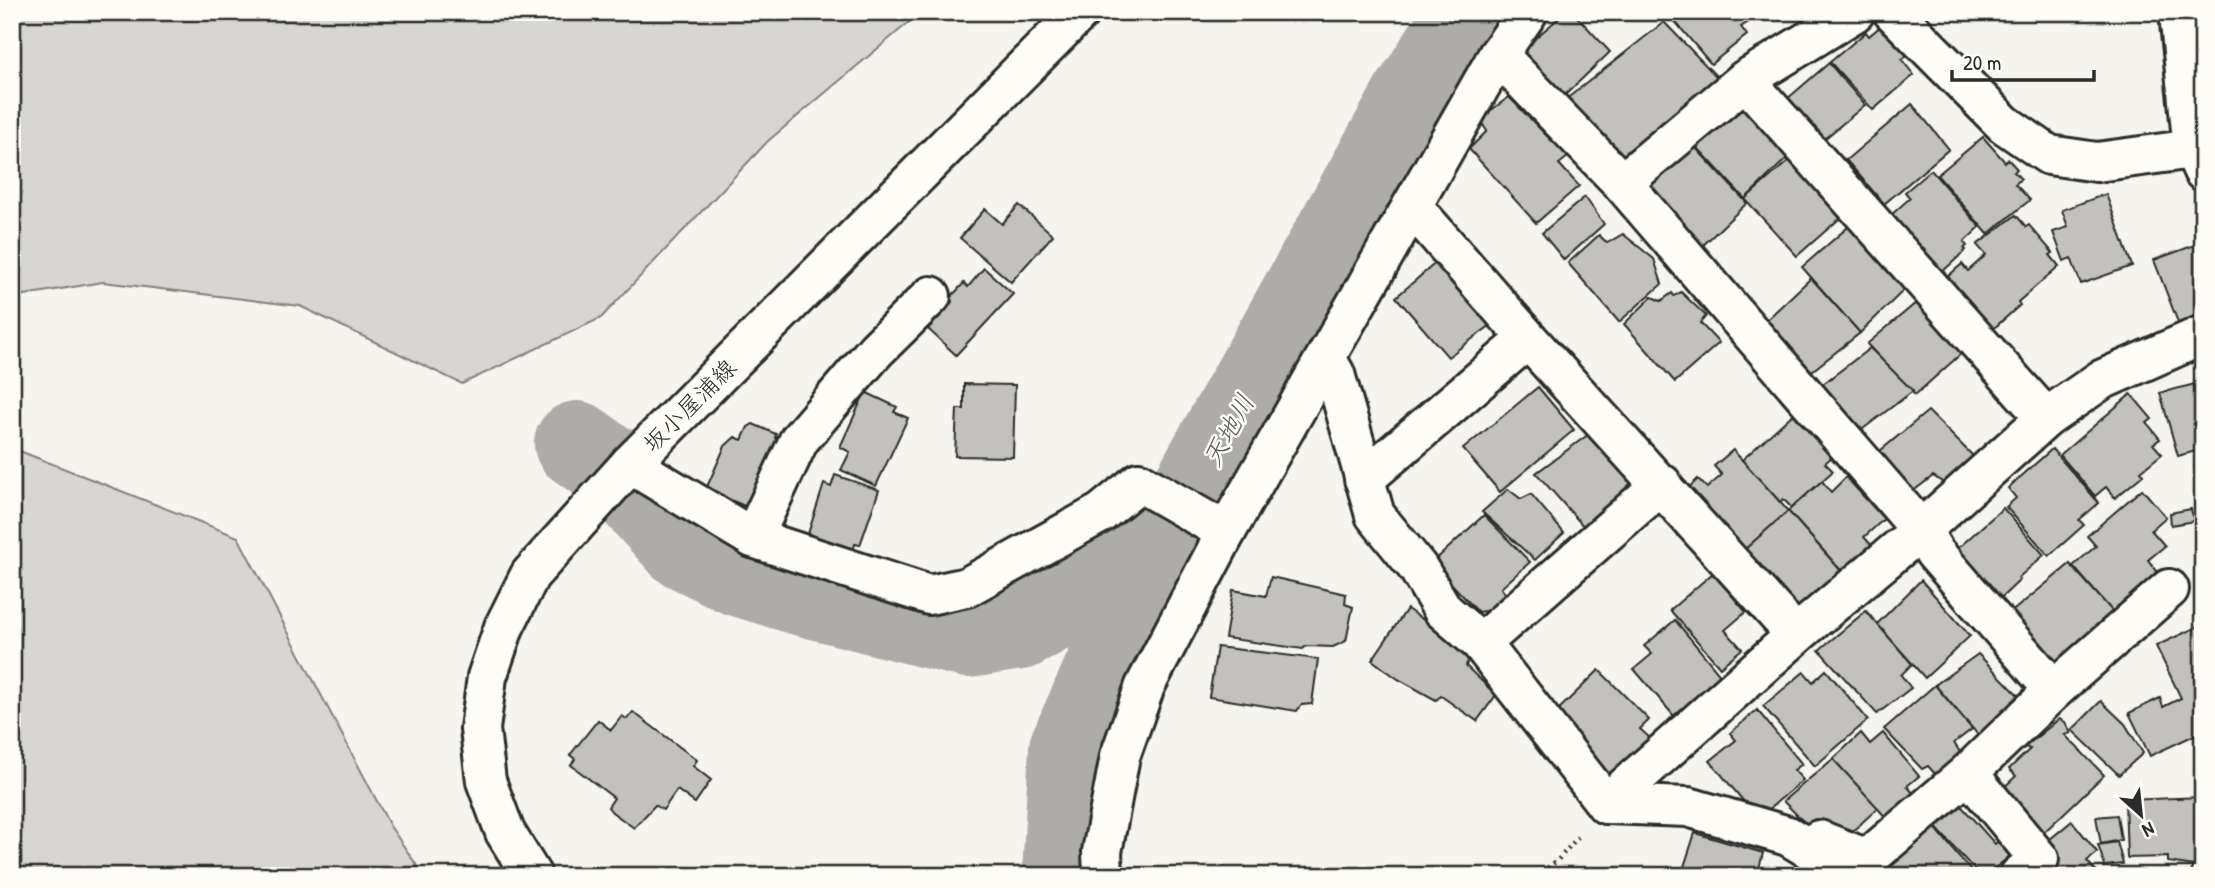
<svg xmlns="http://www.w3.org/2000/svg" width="2215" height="888" font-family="'Patrick Hand','Klee One',sans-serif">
<rect width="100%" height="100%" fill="#f5f4ef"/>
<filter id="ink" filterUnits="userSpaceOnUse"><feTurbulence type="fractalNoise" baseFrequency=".0143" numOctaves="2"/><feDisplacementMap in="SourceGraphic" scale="14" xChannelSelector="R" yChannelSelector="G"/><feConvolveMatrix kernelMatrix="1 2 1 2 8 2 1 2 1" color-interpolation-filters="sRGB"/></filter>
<g filter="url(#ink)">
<g fill="#d7d6d2" stroke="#81807e" stroke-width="2">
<polygon points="12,12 921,12 768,141 601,318 462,384 300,306 103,282 12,297"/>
<polygon points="12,448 238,537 390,826 424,876 12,876"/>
</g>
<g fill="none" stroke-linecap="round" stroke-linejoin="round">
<g stroke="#adaca9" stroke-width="86">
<polyline points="577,444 617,472 684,546 738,573 796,591 968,635 1020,627 1162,547"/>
<polyline points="1065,876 1072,748 1162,547 1412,102 1469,12"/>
</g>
</g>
<g fill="#c2c1be" stroke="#2b2b2b" stroke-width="2">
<polygon points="1566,12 1573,12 1610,52 1563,97 1520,51"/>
<polygon points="1667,12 1747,12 1753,19 1741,27 1747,35 1711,64"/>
<polygon points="1664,22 1717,77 1622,160 1565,100"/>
<polygon points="1882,25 1908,54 1902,60 1914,75 1873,110 1830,62 1866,32 1869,36"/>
<polygon points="1829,63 1865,105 1823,140 1787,99"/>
<polygon points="1509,97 1552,141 1556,137 1573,153 1559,164 1579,186 1536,223 1469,149 1487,131 1479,119"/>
<polygon points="1746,103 1792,153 1745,199 1697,147"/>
<polygon points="1912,104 1949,149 1884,204 1846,160"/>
<polygon points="1983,137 2005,162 2008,159 2017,169 2014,172 2021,179 2015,184 2030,200 1988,234 1937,175"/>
<polygon points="1693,145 1747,203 1698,250 1644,188"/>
<polygon points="1794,156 1846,213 1797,256 1745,199"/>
<polygon points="1931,170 1980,227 1964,242 1967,246 1964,248 1966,250 1941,273 1890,216 1910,198 1905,192"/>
<polygon points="2106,194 2132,266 2081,284 2071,258 2064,261 2053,232 2068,227 2062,210"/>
<polygon points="1585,197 1604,224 1564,260 1542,233"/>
<polygon points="1019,205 1053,235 1011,282 960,238 985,209 1002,224"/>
<polygon points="2016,215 2026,227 2029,225 2053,253 2050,255 2059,266 2018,302 2020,305 1992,330 1946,278 1962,264 1968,271 1986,255 1977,245"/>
<polygon points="1855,221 1909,285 1860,333 1802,267"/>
<polygon points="1623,234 1654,259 1662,284 1619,322 1568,263 1599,235 1607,243"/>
<polygon points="2203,242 2203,316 2179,325 2154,260"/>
<polygon points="1439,260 1495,322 1448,357 1396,297"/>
<polygon points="984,268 1013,294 956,355 928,329 952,302 949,299 964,283 968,287"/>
<polygon points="1811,278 1860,333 1812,371 1761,325"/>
<polygon points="1681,292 1706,316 1700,323 1719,343 1675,382 1624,324 1652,297 1661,301 1672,293 1674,296"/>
<polygon points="1916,303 1962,353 1915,395 1867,344"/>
<polygon points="1870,348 1913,391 1859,432 1819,387"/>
<polygon points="2203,382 2203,449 2178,456 2160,393"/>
<polygon points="964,384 1015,385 1013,457 955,456 957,409 964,409"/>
<polygon points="1538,387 1574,430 1500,492 1463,449"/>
<polygon points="865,392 897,407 894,412 908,418 876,486 841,470 850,452 840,447"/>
<polygon points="2131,394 2152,419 2147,423 2160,439 2153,444 2162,454 2141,471 2143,475 2115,498 2106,487 2095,496 2060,455"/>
<polygon points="1928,411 1975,458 1945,484 1933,476 1912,492 1880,451"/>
<polygon points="1793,414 1832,457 1825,463 1833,471 1792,508 1783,499 1780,502 1742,460"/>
<polygon points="753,424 776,434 775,438 780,440 749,508 706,489 725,446 735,437 742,440 748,427"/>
<polygon points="1589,434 1639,482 1585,528 1536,473"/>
<polygon points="2052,449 2099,503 2079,520 2084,525 2049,556 2006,507 2016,498 2008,488"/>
<polygon points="1733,450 1788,511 1741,553 1685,491 1698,479 1707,488 1722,475 1714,466"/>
<polygon points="835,475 879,490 860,545 855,544 852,554 807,537 824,484 831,487"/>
<polygon points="1846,477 1884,519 1864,537 1876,550 1846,576 1788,511 1822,481 1831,492"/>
<polygon points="1508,489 1521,499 1531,494 1564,533 1535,560 1482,512"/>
<polygon points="2142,489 2166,517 2151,530 2165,546 2148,560 2162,577 2116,616 2073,566 2096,546 2087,536"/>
<polygon points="2003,508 2044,555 2018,578 2020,580 2001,598 1957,549"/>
<polygon points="2191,509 2194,521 2171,525 2170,513"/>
<polygon points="1788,511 1841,571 1792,615 1743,551"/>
<polygon points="1484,515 1530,562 1501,588 1508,597 1491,610 1478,612 1432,563"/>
<polygon points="2070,564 2114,613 2053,667 2009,614"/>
<polygon points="1713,573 1746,612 1725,630 1742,649 1720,667 1670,610"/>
<polygon points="1271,577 1346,594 1345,604 1353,607 1346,641 1333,647 1306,646 1303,649 1225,638 1233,590 1266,596"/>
<polygon points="1921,580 1970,636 1925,678 1877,624"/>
<polygon points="1407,609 1471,652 1466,666 1496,695 1477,721 1441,696 1436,700 1398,679 1372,660"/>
<polygon points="1866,611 1912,664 1901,675 1911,688 1877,714 1819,650"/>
<polygon points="1675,620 1722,677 1674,716 1634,669 1652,654 1644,646"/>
<polygon points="2203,624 2203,640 2200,642 2203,648 2203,731 2150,756 2129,713 2160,698 2163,707 2181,698 2156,646"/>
<polygon points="1217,647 1318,659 1312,704 1301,705 1297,711 1209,697"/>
<polygon points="1978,654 2021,698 1979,736 1935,685"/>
<polygon points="1599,670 1649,720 1640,729 1651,739 1611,776 1552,716"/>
<polygon points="1826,670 1868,720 1815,766 1763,706 1804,672 1813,682"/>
<polygon points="1935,685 1972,729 1954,743 1962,755 1937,776 1928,766 1922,769 1884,729"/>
<polygon points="2101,701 2125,724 2143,753 2119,775 2072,730"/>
<polygon points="1757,710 1802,764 1794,770 1803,780 1763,814 1755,805 1750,809 1710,761 1736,740 1730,733"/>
<polygon points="633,712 697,760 693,766 711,780 695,803 677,790 663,810 655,805 634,828 612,812 608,807 614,798 571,765 575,759 570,755 598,720 611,730 622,716 627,719"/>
<polygon points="2059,719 2065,722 2071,733 2065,735 2104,775 2039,837 1998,793 2016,776 2009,769 2030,749 2025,747"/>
<polygon points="1861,733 1870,744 1883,733 1919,776 1907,786 1915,795 1889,821 1833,759"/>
<polygon points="1833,759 1878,808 1856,828 1841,837 1829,833 1815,819 1807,825 1783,801"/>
<polygon points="2203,797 2203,856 2196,857 2194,866 2168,862 2168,857 2127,858 2125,800"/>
<polygon points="1956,800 1995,844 2000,840 2012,854 1986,876 1980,876 1931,822"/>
<polygon points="2117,815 2121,840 2101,844 2096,817"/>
<polygon points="2072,821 2097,852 2087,861 2100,876 2051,876 2057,870 2048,859 2057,851 2049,840"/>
<polygon points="1934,826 1975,876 1894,876 1886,871 1899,860 1890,850"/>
<polygon points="1695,833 1763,853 1757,876 1681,876"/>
<polygon points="2117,842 2123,864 2105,866 2098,845"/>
<polygon points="2194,866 2203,869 2203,876 2189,876"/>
</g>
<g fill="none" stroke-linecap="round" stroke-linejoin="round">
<defs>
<g id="minor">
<polyline points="1893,12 2004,124 2049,155 2097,162 2193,149"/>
<polyline points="2183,12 2180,23 2193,149 2203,171"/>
<polyline points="1498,55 1622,183 1921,530 1935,553 2054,690"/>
<polyline points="1745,80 2046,418"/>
<polyline points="1622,183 1745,80 1855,12"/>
<polyline points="1412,206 1528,339 1796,635"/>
<polyline points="1326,358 1335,374 1375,515 1418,568 1443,610 1481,643 1606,804 1688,807 1788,836 1831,862 1846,876"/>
<polyline points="630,464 753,538 929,595 967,587 1101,513 1139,482 1226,532"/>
<polyline points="1364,479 1528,339"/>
<polyline points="753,538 799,440 876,350 931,296"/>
<polyline points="1481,643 1662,484"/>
<polyline points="1968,773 2039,859 2019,876"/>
<polyline points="1606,804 1796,635 1921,530 2046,418 2101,380 2203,335"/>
<polyline points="1819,840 1867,859 1968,773 2054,690 2169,589"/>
<polyline points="1103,876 1102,852 1120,756 1145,686 1226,532 1498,55 1528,12"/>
</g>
<polyline id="secondary" points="532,876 505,832 486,781 480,729 487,677 504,627 530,575 630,464 1080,12"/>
<polyline id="motorway" points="2184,12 2203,29"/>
</defs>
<use href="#minor" stroke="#2b2b2b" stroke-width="44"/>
<use href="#secondary" stroke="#2b2b2b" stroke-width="44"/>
<use href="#motorway" stroke="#2b2b2b" stroke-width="44"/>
<polyline stroke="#2b2b2b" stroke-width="4.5" stroke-dasharray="2 5" stroke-linecap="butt" points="1536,876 1557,861 1578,837"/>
<use href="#minor" stroke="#fdfcf7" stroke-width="38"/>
<use href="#secondary" stroke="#fdfcf7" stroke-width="38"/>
<use href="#motorway" stroke="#fdfcf7" stroke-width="38"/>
</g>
</g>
<g text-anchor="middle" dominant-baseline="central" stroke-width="5" stroke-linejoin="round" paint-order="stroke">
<g font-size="24" fill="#2b2b2b" stroke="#fdfcf7">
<text transform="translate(689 405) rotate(-45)">坂小屋浦線</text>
</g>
<g font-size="26" font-style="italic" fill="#585857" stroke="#fdfcf7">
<text transform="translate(1228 430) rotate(-61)">天地川</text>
</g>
</g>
<rect width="2215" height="888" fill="none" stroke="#fdfcf7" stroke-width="42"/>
<rect x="21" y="21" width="2173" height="846" fill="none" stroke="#2b2b2b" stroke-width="2.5" filter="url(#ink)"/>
<g transform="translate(2141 815) rotate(153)" stroke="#fdfcf7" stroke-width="5" paint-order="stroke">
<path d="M0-5L12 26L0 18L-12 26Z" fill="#2b2b2b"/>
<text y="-10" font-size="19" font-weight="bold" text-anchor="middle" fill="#2b2b2b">N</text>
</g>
<path d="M1952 70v10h142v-10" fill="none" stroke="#2b2b2b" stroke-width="3.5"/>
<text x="1963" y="70" font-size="21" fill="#2b2b2b" stroke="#fdfcf7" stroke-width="5" paint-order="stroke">20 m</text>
</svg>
